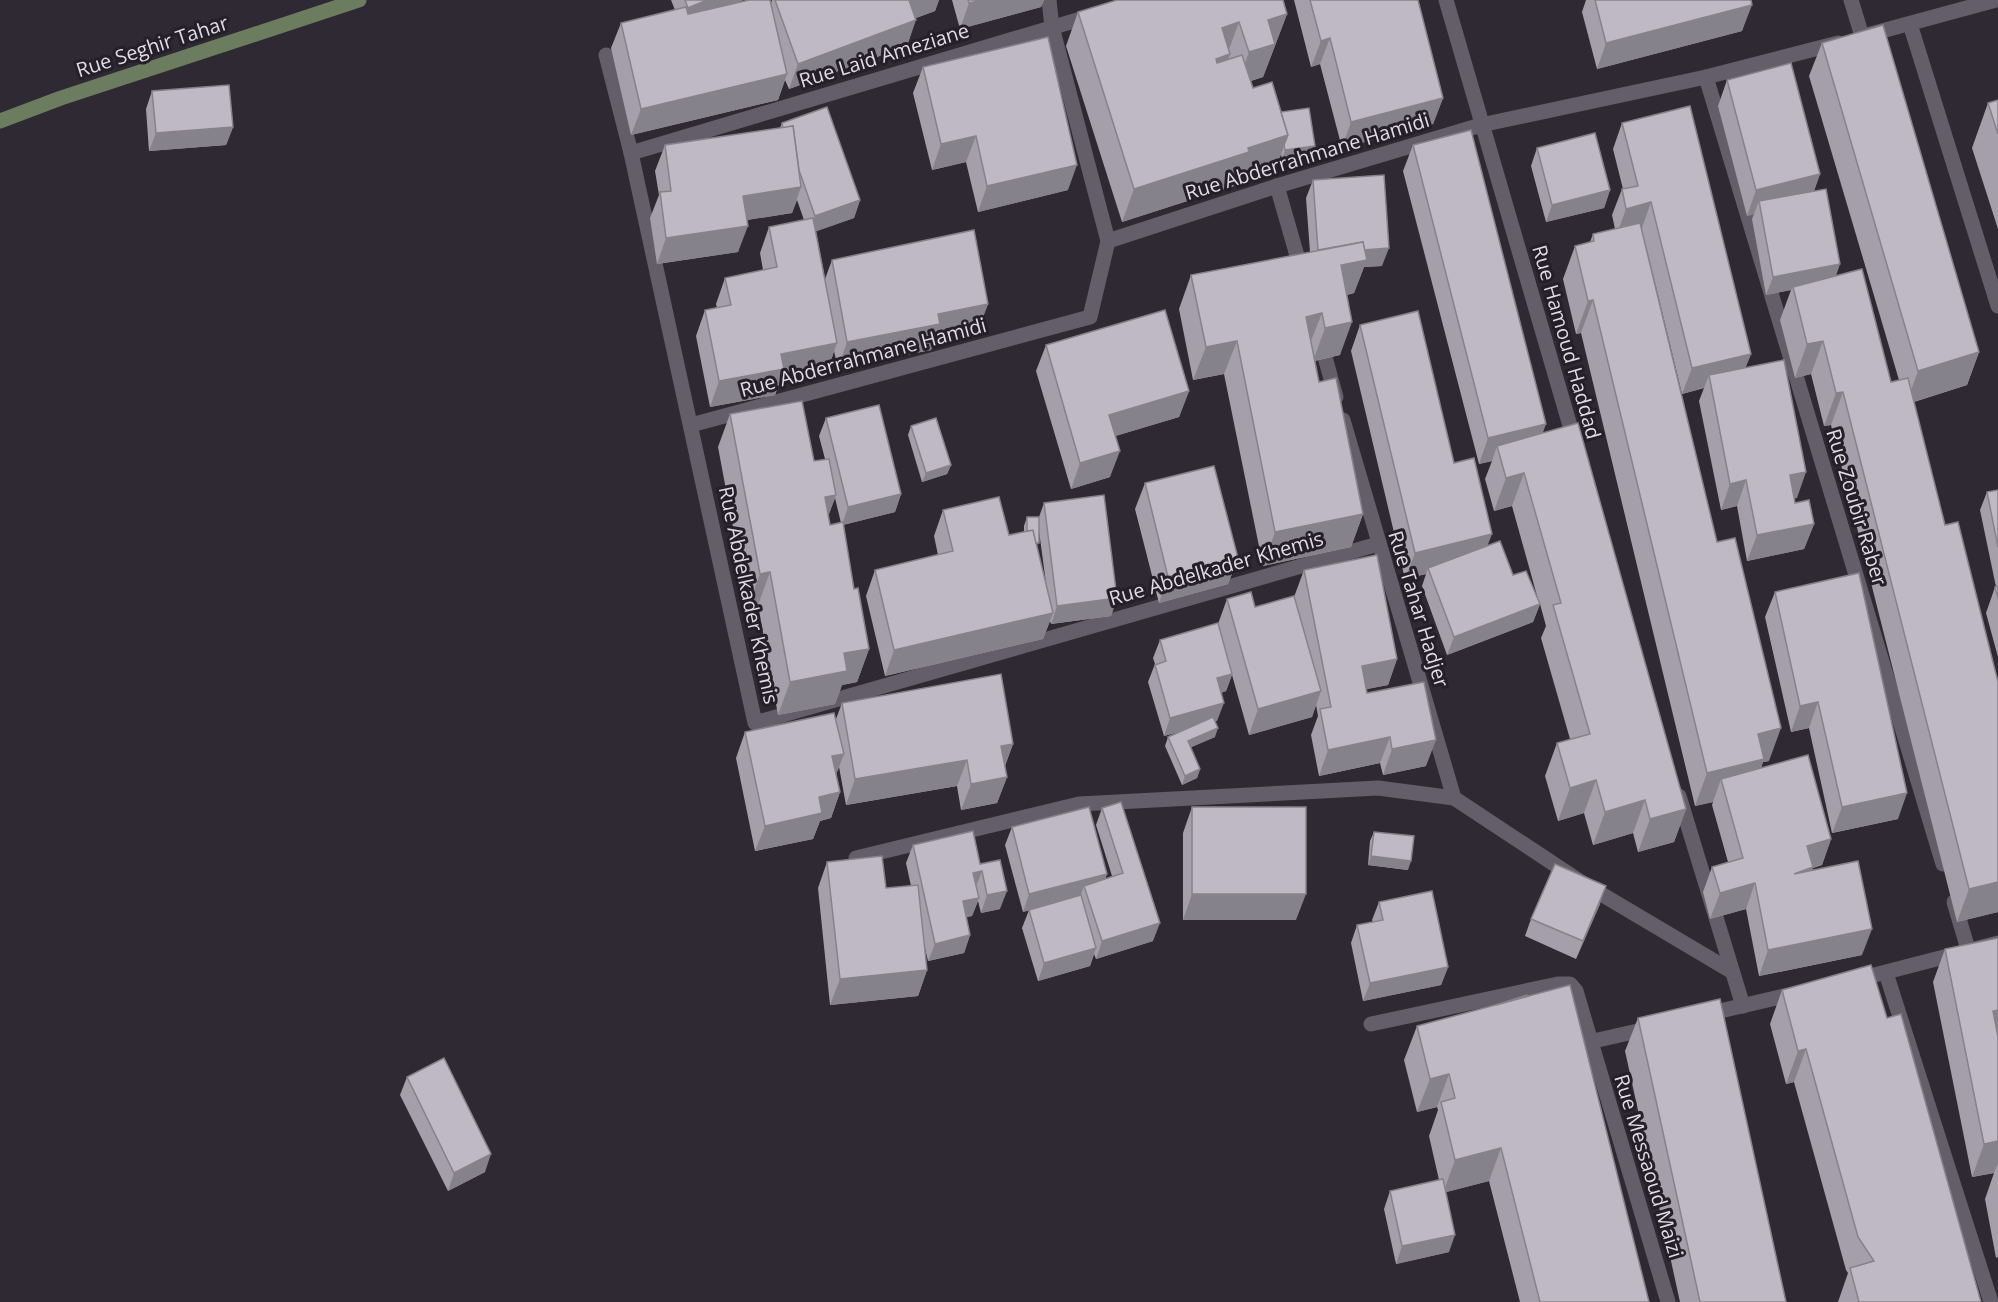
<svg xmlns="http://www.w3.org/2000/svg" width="1998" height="1302" font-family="'Open Sans',sans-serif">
<rect width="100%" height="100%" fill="#2e2933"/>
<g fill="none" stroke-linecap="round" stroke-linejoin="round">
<polyline stroke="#645e6a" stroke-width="15" points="1851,0 1862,36"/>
<g stroke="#645e6a" stroke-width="15">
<polyline points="1049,0 1052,27 1108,241"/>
<polyline points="1446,0 1575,443"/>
<polyline points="1910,24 1998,306"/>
<polyline points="1867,35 1996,0"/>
<polyline points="606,55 631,153 755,723 1378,544"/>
<polyline points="1706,77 1943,864"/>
<polyline points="631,153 1094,15"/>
<polyline points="1277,186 1302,273"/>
<polyline points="1320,339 1336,397"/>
<polyline points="1343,420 1454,798 1581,882 1731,971"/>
<polyline points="691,425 1090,317 1108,241 1277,186 1481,125 1706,77 1838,43"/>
<polyline points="1679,796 1743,1006"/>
<polyline points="856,858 1079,804 1378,788 1454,798"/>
<polyline points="1954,902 1968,949"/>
<polyline points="1886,973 1991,1302"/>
<polyline points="1855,980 1998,943"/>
<polyline points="1703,1015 1797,993"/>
<polyline points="1371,1024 1558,984 1570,984 1576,991 1668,1302"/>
<polyline points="1589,1042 1651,1028"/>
</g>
<polyline stroke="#6c7d5f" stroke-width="15" points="0,121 61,98 359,0"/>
</g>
<g fill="#a49faa" fill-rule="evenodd">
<polygon points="671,0 743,0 735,3 771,3 772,0 939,0 935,11 916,18 907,46 789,89 785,80 778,100 631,135 611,48 621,23 675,10"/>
<polygon points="952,0 1044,0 1041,7 960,29"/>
<polygon points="1294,0 1418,0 1443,98 1433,124 1342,148 1320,64 1311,67"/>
<polygon points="1586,0 1751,0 1742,31 1597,69 1582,12"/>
<polygon points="1078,12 1287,14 1263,77 1251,81 1253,88 1281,112 1312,155 1282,160 1281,154 1276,168 1239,180 1237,185 1122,222 1066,46"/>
<polygon points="1822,43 1979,352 1967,385 1914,402 1945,525 1998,682 1998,912 1957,922 1831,425 1824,426 1811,374 1795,378 1780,320 1791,290 1766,295 1752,219 1754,214 1747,216 1718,106 1727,80 1820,174 1814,191 1836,275 1891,382 1899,380 1809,76"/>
<polygon points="923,67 1068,190 978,212 966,162 932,170 913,93"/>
<polygon points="152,91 233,127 226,145 149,151 146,109"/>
<polygon points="1998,100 1998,229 1972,148 1988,103"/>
<polygon points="782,123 860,200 854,218 816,231 825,279 832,260 988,304 978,330 935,338 931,350 838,368 834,351 828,369 781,378 775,395 710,407 696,336 705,310 717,308 716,304 725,278 763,270 760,253 769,227 804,220 797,200 792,213 747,220 738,252 657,264 650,218 659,195 655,171 665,145 780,128"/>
<polygon points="1622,123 1751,354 1745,368 1797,498 1794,498 1795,503 1814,524 1804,549 1747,561 1737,506 1721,510 1699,401 1704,388 1682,394 1642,228 1769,761 1763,762 1761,768 1831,839 1822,865 1813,868 1812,870 1862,955 1759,976 1746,909 1710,919 1703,892 1712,867 1728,862 1712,805 1713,802 1695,806 1581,333 1576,334 1563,279 1575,246 1590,242 1593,234 1615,229 1612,215 1622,189 1623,189 1613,149"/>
<polygon points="1413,145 1543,433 1686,809 1674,842 1638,852 1633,833 1593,845 1584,813 1558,821 1545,776 1557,743 1570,739 1541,638 1546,626 1540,604 1533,622 1447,655 1422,586 1426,574 1405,579 1351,351 1360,325 1454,463 1488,546 1513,575 1539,603 1512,506 1494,511 1485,479 1492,461 1479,464 1403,171"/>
<polygon points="1537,148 1610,190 1604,208 1546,222 1531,166"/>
<polygon points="1313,180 1382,266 1364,267 1354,293 1347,295 1340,355 1315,361 1319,382 1363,514 1351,547 1263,566 1224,374 1193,380 1179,309 1191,275 1310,252 1306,198"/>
<polygon points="1046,345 1189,391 1179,417 1115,436 1110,477 1071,489 1036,371"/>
<path d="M730,414l84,47 11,-2 -6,-23 7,-18 75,76 -6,18 -52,13 11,64 15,60 -12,33 -15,3 -7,19 -57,11 -20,-110 -10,2 -30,-160zM835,498l6,25 -11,2 -2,-9z"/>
<polygon points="911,426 951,465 947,474 922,482 908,435"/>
<polygon points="1145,483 1238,558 1228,584 1159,603 1135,509"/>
<polygon points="1998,490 1998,657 1986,613 1995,587 1996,587 1980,510 1987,492"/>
<path d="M1044,503l73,95 -6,18 -60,8 -1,-3 -7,18 -158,37 -19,-80 9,-26 63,-15 -4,-19 9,-26 66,25 15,-3v-6l3,-9h12zM1039,531l7,52 -9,-36z"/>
<polygon points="1304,570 1397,659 1388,685 1366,689 1367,693 1426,766 1383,775 1380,763 1319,776 1311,735 1318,716 1316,705 1312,717 1249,735 1232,675 1226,691 1221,693 1217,721 1215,721 1215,737 1191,747 1200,769 1197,778 1182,785 1165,746 1168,737 1186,730 1164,736 1148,682 1155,664 1153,658 1160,640 1218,624 1227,599 1255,607 1294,597"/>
<polygon points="1775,592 1898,819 1832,833 1809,728 1791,732 1765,617"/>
<polygon points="842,703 1013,744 1005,766 1007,777 997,803 961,810 957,786 846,805 839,767 836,774 840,792 831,818 820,821 813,839 755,851 736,758 745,732 836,719"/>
<polygon points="1192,807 1296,920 1183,920 1183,833"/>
<polygon points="1102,808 1153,941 1096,959 1094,954 1090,966 1038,981 1022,928 1029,910 1033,909 1023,912 1005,845 1012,827 1107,874 1105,879 1112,876 1096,825"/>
<polygon points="1374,832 1408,870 1368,865 1370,841"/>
<polygon points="913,845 980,864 1000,909 981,913 978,901 972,916 966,917 970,935 964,953 928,961 924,944 927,970 918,996 830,1005 818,888 827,862 886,888 911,886 906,863"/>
<polygon points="1379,902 1448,967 1441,985 1363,1001 1351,943 1357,925 1373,922 1372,920"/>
<polygon points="1600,904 1576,959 1525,936 1531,919"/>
<polygon points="1998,938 1998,1257 1996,1258 1985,1199 1994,1173 1972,1177 1933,982 1945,949"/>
<polygon points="1782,990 1887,1018 1981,1302 1838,1302 1848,1273 1846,1270 1794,1082 1786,1084 1770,1024"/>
<polygon points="1638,1018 1786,1302 1680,1302 1625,1051"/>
<polygon points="1417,1026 1649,1302 1520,1302 1489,1181 1446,1192 1449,1252 1396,1264 1384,1209 1390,1191 1439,1180 1429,1136 1438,1110 1437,1107 1417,1112 1404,1060"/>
<polygon points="407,1077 485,1172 448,1191 400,1095"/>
</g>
<g fill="#86828b">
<polygon points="707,0 743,0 682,26 688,8"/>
<polygon points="908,0 939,0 935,11 899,24"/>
<polygon points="982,0 1044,0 1041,7 960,29 969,3"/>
<polygon points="1752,5 1742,31 1597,69 1606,43"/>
<polygon points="1287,14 1263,77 1237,85 1249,52 1268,20"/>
<polygon points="916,20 907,46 789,89 798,64"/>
<polygon points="1239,22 1227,55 1230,54 1218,87 1215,59 1222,28"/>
<polygon points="1330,38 1320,64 1311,67 1321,41"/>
<polygon points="787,74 778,100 631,135 641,109"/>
<polygon points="1443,98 1433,124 1342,148 1351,122"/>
<polygon points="233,127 226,145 149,151 156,133"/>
<polygon points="1288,135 1276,168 1239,180 1237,185 1122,222 1134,189 1248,148"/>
<polygon points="976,136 966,162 932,170 941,144"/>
<polygon points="1315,146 1312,155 1282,160 1285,150"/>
<polygon points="1077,165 1068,190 978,212 987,186"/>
<polygon points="1820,174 1811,199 1759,201 1754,214 1747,216 1756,190"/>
<polygon points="801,187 792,213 734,222 743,196"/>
<polygon points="1610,190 1604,208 1546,222 1552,205"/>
<polygon points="860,200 854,218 809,234 815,216"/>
<polygon points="1651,202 1642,228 1617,234 1626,209"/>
<polygon points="748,226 738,252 657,264 666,238"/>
<polygon points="1389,248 1382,266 1364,267 1354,293 1329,299 1318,253"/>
<polygon points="1840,264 1834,282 1793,287 1791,290 1766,295 1773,277"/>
<polygon points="1593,300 1581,333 1576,334 1588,301"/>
<polygon points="988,304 978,330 935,338 931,350 838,368 847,342 938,314"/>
<polygon points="1322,313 1309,346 1306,317"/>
<polygon points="1352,322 1340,355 1313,361 1325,328"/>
<polygon points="1237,341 1224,374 1193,380 1206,347"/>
<polygon points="1823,341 1811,374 1795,378 1807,344"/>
<polygon points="837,343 828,369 781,378 775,395 710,407 719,381 781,354"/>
<polygon points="1979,352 1967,385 1906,404 1918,371"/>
<polygon points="1751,354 1741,379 1709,375 1704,388 1682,394 1692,368"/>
<polygon points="1189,391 1179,417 1099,441 1109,415"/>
<polygon points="1843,392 1831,425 1824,426 1836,393"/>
<polygon points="1546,424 1537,449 1497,446 1492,461 1479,464 1488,438"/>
<polygon points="1120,451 1110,477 1071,489 1080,463"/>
<polygon points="951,465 947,474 922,482 926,473"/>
<polygon points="1806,472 1797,498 1780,501 1790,475"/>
<polygon points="1524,473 1512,506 1494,511 1506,478"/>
<polygon points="1746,480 1737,506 1721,510 1730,484"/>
<polygon points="901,494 895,512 842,525 848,507"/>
<polygon points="836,495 824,528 825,497"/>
<polygon points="1363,514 1351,547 1263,566 1275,532"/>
<polygon points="1814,524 1804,549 1747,561 1757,535"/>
<polygon points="1492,534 1482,560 1428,568 1426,574 1405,579 1415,553"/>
<polygon points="1238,558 1228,584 1159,603 1168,577"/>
<polygon points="770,572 758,605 748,607 760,574"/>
<polygon points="1117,598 1111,616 1051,624 1057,606"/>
<polygon points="1540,604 1533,622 1447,655 1454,637"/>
<polygon points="1053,613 1043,639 885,676 894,650"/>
<polygon points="869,649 857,682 842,685 835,704 778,715 790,682 844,653"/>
<polygon points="1397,659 1388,685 1353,692 1362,666"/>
<polygon points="1232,674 1226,691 1210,696 1217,678"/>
<polygon points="1321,691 1312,717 1249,735 1258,709"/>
<polygon points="1818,702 1809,728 1791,732 1800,706"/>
<polygon points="1224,703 1217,721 1164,736 1170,718"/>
<polygon points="1218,728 1215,737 1185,750 1188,741"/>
<polygon points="1781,728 1769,761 1763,762 1752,792 1721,779 1713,802 1695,806 1707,773 1758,734"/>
<polygon points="1390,737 1380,763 1319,776 1328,750"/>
<polygon points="1436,740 1426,766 1383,775 1392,749"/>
<polygon points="1013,744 1003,770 1001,746"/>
<polygon points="844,754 834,780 832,756"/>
<polygon points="967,760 957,786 846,805 855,779"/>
<polygon points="1200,769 1197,778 1182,785 1185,776"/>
<polygon points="1007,777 997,803 961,810 971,784"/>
<polygon points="1596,780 1584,813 1558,821 1570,788"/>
<polygon points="840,792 831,818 820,821 813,839 755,851 765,826 819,797"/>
<polygon points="1907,793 1898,819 1832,833 1842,807"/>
<polygon points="1645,800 1633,833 1593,845 1605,812"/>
<polygon points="1686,809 1674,842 1638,852 1650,819"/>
<polygon points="1831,839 1822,865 1813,868 1803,893 1784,899 1807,846"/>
<polygon points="1371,856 1411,861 1408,870 1368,865"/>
<polygon points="982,871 975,889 973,873"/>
<polygon points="1107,874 1100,892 1084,886 1080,897 1023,912 1029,894"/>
<polygon points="1998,882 1998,912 1957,922 1969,889"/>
<polygon points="1755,883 1746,909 1710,919 1720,893"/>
<polygon points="1606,886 1600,904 1576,959 1583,941"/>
<polygon points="1007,891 1000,909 981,913 987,895"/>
<polygon points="1192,894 1306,894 1296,920 1183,920"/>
<polygon points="979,898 972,916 957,919 963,901"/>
<polygon points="1160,923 1153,941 1096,959 1102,941"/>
<polygon points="1872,929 1862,955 1759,976 1768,950"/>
<polygon points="970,935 964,953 928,961 935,944"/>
<polygon points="1096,948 1090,966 1038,981 1044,963"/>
<polygon points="1448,967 1441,985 1363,1001 1370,983"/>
<polygon points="927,970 918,996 830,1005 840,979"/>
<polygon points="1998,1010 1998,1041 1993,1011"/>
<polygon points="1806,1049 1794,1082 1786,1084 1798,1051"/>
<polygon points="1449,1074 1437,1107 1417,1112 1430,1079"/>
<polygon points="1998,1141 1998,1163 1994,1173 1972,1177 1984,1144"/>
<polygon points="1501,1148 1489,1181 1443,1193 1455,1160"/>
<polygon points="491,1154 485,1172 448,1191 454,1173"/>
<polygon points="1455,1235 1449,1252 1396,1264 1402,1246"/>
</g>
<g fill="#bfb9c6" stroke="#86828b" stroke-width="1.5">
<polygon points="685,0 707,0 688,8"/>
<polygon points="749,0 770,0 787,74 641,109 621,23 686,7 688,14"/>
<polygon points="775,0 909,0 916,20 798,64"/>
<polygon points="968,0 982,0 969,3"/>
<polygon points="1117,0 1283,0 1287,14 1268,20 1275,44 1249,52 1239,22 1222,28 1230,54 1216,59 1217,63 1242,55 1253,88 1272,82 1288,135 1248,148 1249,152 1134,189 1078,12"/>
<polygon points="1310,0 1418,0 1443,98 1351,122 1330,38 1321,41"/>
<polygon points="1595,0 1751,0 1752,5 1606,43"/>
<polygon points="1883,25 1979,352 1918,371 1822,43"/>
<polygon points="1048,37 1077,165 987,186 976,136 941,144 923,67"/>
<polygon points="1791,63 1820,174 1756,190 1727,80"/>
<polygon points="229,85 233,127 156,133 152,91"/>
<polygon points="1998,100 1998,134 1988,103"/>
<polygon points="1690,106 1751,354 1692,368 1651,202 1626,209 1622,189 1638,186 1622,123"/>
<polygon points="827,107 860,200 815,216 799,170 793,126 783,128 782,123"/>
<polygon points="1309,108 1315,146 1285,150 1284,145 1288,135 1281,112"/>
<polygon points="793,126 801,187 743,196 748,226 666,238 660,192 671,191 665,145"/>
<polygon points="1471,130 1546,424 1488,438 1413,145"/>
<polygon points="1595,133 1610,190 1552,205 1537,148"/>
<polygon points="1384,175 1389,248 1364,250 1363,242 1318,250 1313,180"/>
<polygon points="1826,189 1840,264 1773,277 1759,201"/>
<polygon points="813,218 837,343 781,354 784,369 719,381 705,310 731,305 725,278 777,267 769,227"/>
<polygon points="1640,223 1717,542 1735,538 1781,728 1758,734 1764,759 1707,773 1593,300 1588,301 1575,246 1594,241 1593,234"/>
<polygon points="974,230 988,304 938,314 940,324 847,342 832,260"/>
<polygon points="1363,242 1367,260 1341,265 1352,322 1325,328 1322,313 1306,317 1319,382 1336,378 1363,514 1275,532 1237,341 1206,347 1191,275"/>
<polygon points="1862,269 1891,382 1908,378 1945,525 1958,522 1998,682 1998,882 1969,889 1843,392 1836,393 1823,341 1807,344 1793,287"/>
<polygon points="1165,310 1189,391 1109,415 1120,451 1080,463 1046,345"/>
<polygon points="1418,311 1454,463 1474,458 1492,534 1415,553 1360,325"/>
<polygon points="1784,360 1806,472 1790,475 1795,503 1809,500 1814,524 1757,535 1746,480 1730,484 1709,375"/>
<polygon points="802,401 814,461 829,459 836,495 825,497 830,525 843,522 854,589 858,588 869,649 844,653 847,671 790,682 770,572 760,574 730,414"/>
<polygon points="879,405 901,494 848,507 826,418"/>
<polygon points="936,418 951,465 926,473 911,426"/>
<polygon points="1578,423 1686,809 1650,819 1645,800 1605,812 1596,780 1570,788 1557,743 1590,734 1553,605 1561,603 1524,473 1506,478 1497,446"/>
<polygon points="1214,466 1238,558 1168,577 1145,483"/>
<polygon points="1998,490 1998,547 1987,492"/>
<polygon points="1104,495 1117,598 1057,606 1044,503"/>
<polygon points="999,497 1009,535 1033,530 1053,613 894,650 875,570 953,551 943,510"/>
<polygon points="1027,517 1039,517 1039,543 1036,543 1033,530 1027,531"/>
<polygon points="1500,541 1513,575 1526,571 1540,604 1454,637 1428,568"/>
<polygon points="1377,555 1397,659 1362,666 1367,693 1424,682 1436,740 1392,749 1390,737 1328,750 1320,709 1331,707 1304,570"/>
<polygon points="1859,573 1907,793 1842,807 1818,702 1800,706 1775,592"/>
<polygon points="1998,586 1998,598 1995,587"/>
<polygon points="1251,592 1255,607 1294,596 1321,691 1258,709 1227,599"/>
<polygon points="1218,623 1232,674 1217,678 1224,703 1170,718 1155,665 1166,661 1160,640"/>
<polygon points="1001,674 1013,744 1001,746 1007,777 971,784 967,760 855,779 842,703"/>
<polygon points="834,713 844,754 832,756 840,792 819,797 822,813 765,826 745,732"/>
<polygon points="1213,717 1218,728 1188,741 1200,769 1185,776 1168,737"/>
<polygon points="1808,755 1831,839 1807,846 1813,867 1794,874 1858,861 1872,929 1768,950 1755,883 1720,893 1712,867 1743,858 1721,779"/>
<polygon points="1121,802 1160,923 1102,941 1084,886 1123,873 1102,808"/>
<polygon points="1089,807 1107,874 1029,894 1012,827"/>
<rect x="1192" y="807" width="114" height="87"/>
<polygon points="973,831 980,864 1000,860 1007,891 987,895 982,871 973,873 979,898 963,901 970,935 935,944 913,845"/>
<polygon points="1374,832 1414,836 1411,861 1371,856"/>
<polygon points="882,856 886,888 918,885 927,970 840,979 827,862"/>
<polygon points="1555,864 1606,886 1583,941 1531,919"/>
<polygon points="1432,891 1448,967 1370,983 1357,925 1383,920 1379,902"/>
<polygon points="1081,895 1096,948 1044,963 1029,910"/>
<polygon points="1998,938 1998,1010 1993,1011 1998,1037 1998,1141 1984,1144 1945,949"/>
<polygon points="1871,965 1887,1018 1901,1014 1981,1302 1859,1302 1850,1268 1874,1261 1858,1237 1806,1049 1798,1051 1782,990"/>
<polygon points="1570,985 1649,1302 1540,1302 1501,1148 1455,1160 1441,1102 1455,1098 1449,1074 1430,1079 1417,1026"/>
<polygon points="1527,995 1528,996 1496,1005"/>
<polygon points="1720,999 1786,1302 1700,1302 1638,1018"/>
<polygon points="444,1058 491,1154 454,1173 407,1077"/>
<polygon points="1443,1179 1455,1235 1402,1246 1390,1191"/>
</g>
<g text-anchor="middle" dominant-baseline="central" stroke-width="6" stroke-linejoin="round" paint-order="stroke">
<g font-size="20" fill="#dfdce3" stroke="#241f29">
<text transform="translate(152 46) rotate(-18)">Rue Seghir Tahar</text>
<text transform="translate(884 55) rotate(-17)">Rue Laid Ameziane</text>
<text transform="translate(1307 156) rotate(-17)">Rue Abderrahmane Hamidi</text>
<text transform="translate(1567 342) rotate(74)">Rue Hamoud Haddad</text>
<text transform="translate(863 357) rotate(-15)">Rue Abderrahmane Hamidi</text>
<text transform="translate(1857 507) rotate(73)">Rue Zoubir Raber</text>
<text transform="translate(1216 568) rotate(-16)">Rue Abdelkader Khemis</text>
<text transform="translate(749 595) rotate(78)">Rue Abdelkader Khemis</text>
<text transform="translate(1419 609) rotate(73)">Rue Tahar Hadjer</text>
<text transform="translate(1649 1166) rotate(73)">Rue Messaoud Maizi</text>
</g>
</g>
</svg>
